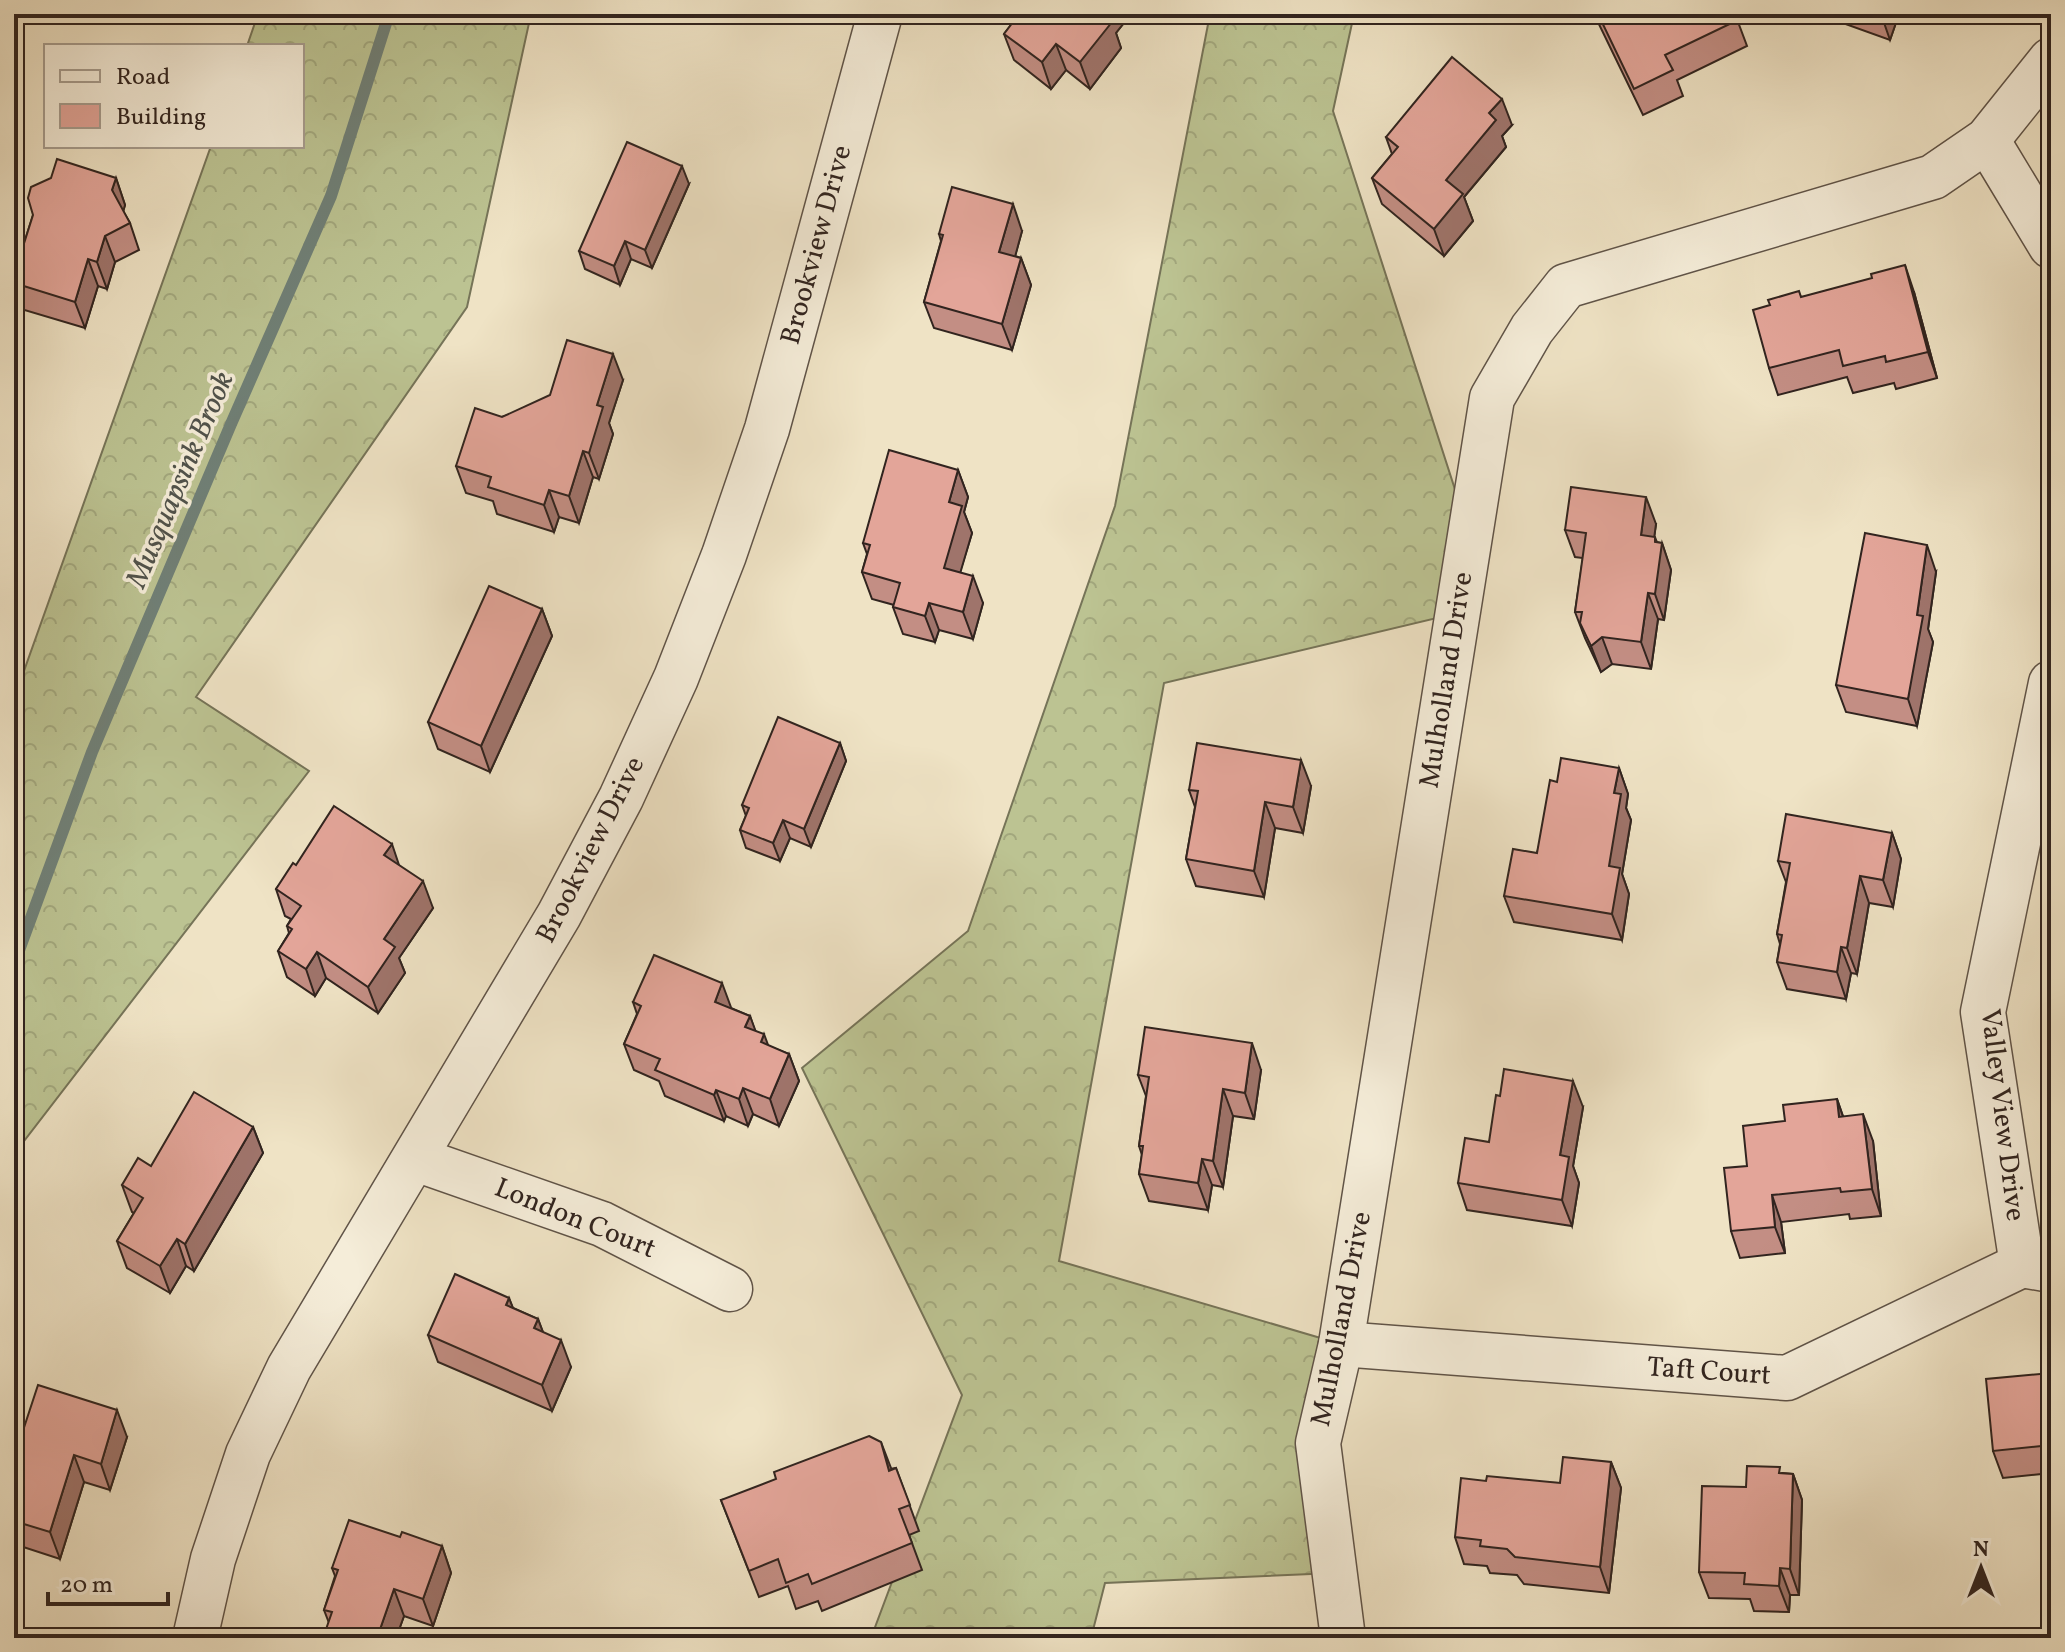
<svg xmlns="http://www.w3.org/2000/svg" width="2065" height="1652" font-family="Vollkorn,serif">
<defs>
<pattern id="forest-crowns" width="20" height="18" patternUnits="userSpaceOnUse" patternTransform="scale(2)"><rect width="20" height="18" fill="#bcc392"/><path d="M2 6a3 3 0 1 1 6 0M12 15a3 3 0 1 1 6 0" fill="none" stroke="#a2a77d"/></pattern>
</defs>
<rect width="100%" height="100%" fill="#efe3c5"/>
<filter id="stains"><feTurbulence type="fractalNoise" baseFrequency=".0025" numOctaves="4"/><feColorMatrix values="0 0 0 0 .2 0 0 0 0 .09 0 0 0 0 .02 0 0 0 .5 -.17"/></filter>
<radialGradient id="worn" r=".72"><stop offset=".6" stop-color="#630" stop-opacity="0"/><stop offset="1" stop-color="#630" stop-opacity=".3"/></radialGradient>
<g fill="url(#forest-crowns)" stroke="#767458" stroke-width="2">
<polygon points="258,14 531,14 467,307 196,697 309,771 14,1154 14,699 211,146 302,146 302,46 247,46"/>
<polygon points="1210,14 1354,14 1333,111 1470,536 1458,613 1164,683 1059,1261 1341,1344 1334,1573 1105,1583 1091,1638 871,1638 962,1395 802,1068 968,931 1115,506"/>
</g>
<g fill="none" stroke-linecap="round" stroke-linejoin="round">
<polyline stroke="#708077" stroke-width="12" points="14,964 92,752 231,424 331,196 389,14"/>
<defs>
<g id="minor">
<polyline points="1987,140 2051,246"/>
<polyline points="416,1159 602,1224 730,1289"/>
<polyline points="2022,1265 1983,1012 2051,683"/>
<polyline points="1341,1344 1787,1378 2022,1265 2051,1270"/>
<polyline points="195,1638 213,1559 248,1454 289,1368 559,915 621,798 676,678 724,555 767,429 880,14"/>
<polyline points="1343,1638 1318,1443 1341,1344 1492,398 1532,329 1566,286 1933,177 1987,140 2051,60"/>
</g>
</defs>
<use href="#minor" stroke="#605448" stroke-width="47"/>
<use href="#minor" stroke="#f5edd9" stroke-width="44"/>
</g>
<g fill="#c38e84" stroke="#31241f" stroke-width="2">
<polygon points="1016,14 1131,14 1116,33 1121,48 1090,89 1066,70 1051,89 1014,60 1004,34 1017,17"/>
<polygon points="1594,14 1735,14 1747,46 1677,80 1683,96 1643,115"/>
<polygon points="1834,14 1899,14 1890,40 1837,21"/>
<polygon points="1512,125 1502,136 1506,147 1464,197 1473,221 1444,256 1382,204 1372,178 1392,154 1386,137"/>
<polygon points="116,178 125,205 123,211 130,223 139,250 115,262 107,289 98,286 85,328 21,309 14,288 14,275 33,215"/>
<polygon points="689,184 652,268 631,259 620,285 585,269 579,251"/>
<polygon points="1022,231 1015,256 1021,258 1031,285 1012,350 934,328 924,302 941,241 939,234"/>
<polygon points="1914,292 1937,378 1896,389 1894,383 1853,393 1847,377 1778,395 1769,368 1801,297"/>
<polygon points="623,380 609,423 613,434 599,479 593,477 579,523 559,517 554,532 497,514 493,501 466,493 456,466 502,417"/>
<polygon points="958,470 968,497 964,512 972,533 960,572 983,603 973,639 939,630 935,642 903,634 893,607 894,605 872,599 862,572 867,554 863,543"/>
<polygon points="1656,524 1654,537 1657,542 1662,543 1671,570 1664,620 1658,619 1651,669 1612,664 1601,672 1585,638 1575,612 1583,558 1575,557 1565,530"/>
<polygon points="1936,572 1928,629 1933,642 1917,726 1846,712 1836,685"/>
<polygon points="542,609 552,636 490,772 438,749 428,722"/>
<polygon points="840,743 846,761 811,847 790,838 780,861 746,848 740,830 746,816 742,805"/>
<polygon points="1619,768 1628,794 1626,808 1631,820 1622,874 1629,894 1622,940 1514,922 1504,896 1537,853 1557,782"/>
<polygon points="1311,786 1303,833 1275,828 1264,897 1196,886 1186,859 1195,807 1189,790"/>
<polygon points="1892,833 1901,859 1893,907 1869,903 1857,974 1851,973 1846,999 1787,989 1777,962 1780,944 1777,934 1786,882 1778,861"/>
<polygon points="296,865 400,866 433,908 399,958 405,973 378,1013 326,978 315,996 287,977 278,951 289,933 287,926 291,919 285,916 276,889"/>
<polygon points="633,1002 731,1008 750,1016 755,1031 768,1046 789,1054 799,1081 779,1126 753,1114 748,1126 726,1116 724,1121 665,1096 659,1081 634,1070 624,1044 637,1014"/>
<polygon points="1261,1070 1254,1119 1233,1116 1223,1187 1212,1185 1208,1210 1149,1201 1139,1174 1142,1155 1139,1146 1146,1096 1138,1075"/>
<polygon points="1837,1099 1843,1116 1873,1141 1881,1216 1850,1219 1849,1214 1781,1222 1785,1253 1740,1258 1731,1231 1747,1166 1785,1121"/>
<polygon points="1583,1107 1573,1166 1579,1183 1572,1226 1467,1210 1458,1183"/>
<polygon points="253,1127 263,1153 194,1271 186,1266 170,1293 127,1268 117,1241 134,1213 132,1212 122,1185 151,1166"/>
<polygon points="509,1298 513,1308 538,1319 543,1332 571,1367 552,1411 438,1362 428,1335"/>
<polygon points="2051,1373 2051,1473 2003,1478 1993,1451"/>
<polygon points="127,1437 110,1490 84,1482 60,1559 14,1544 14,1458"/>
<polygon points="1611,1462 1621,1488 1609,1593 1524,1584 1517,1575 1490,1573 1487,1566 1464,1564 1455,1537 1486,1481 1560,1483"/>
<polygon points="896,1468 919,1531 909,1535 922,1570 822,1611 818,1601 796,1609 788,1586 759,1597 721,1500"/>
<polygon points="1782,1473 1793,1474 1802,1500 1799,1595 1790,1595 1789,1612 1754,1611 1750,1599 1709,1598 1699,1572 1746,1487"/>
<polygon points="400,1537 442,1546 451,1573 433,1626 404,1616 396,1638 323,1638 329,1623 324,1610 335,1576 332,1568"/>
</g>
<g fill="#9f746b" stroke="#31241f" stroke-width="2">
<polygon points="1101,14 1131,14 1116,33 1121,48 1090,89 1080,62"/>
<polygon points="1881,14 1899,14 1890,40"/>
<polygon points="1056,44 1066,70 1051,89 1042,62"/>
<polygon points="1502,99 1512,125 1502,136 1506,147 1464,197 1473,221 1444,256 1434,229 1446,180 1489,113"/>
<polygon points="682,166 689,184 652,268 645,250"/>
<polygon points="116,178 125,205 122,216 112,190"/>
<polygon points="1013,204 1022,231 1009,279 999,252"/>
<polygon points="105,236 115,262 107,289 97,262"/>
<polygon points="625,241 631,259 620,285 614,266"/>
<polygon points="1021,258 1031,285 1012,350 1002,324"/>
<polygon points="88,259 98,286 85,328 75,302"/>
<polygon points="1905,265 1914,292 1937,378 1928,352"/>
<polygon points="613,354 623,380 609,423 613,434 599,479 589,453 597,405"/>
<polygon points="583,451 593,477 579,523 569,496"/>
<polygon points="958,470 968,497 964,512 972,533 954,594 944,568 949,502"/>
<polygon points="549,490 559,517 554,532 544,505"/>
<polygon points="1646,497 1656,524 1651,562 1641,535"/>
<polygon points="1655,537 1660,552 1662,543 1671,570 1664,620 1655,594"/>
<polygon points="1927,545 1936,572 1928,629 1933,642 1917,726 1908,699 1917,615"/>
<polygon points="973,576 983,603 973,639 963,612"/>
<polygon points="1648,593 1658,619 1651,669 1641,642"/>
<polygon points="929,603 939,630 935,642 925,616"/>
<polygon points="542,609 552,636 490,772 481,746"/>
<polygon points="1602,637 1612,664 1601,672 1591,646"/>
<polygon points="840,743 846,761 811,847 804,829"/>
<polygon points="1301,760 1311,786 1303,833 1293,807"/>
<polygon points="1619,768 1628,794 1626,808 1631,820 1622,874 1629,894 1622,940 1612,914 1609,866 1614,793"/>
<polygon points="1265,802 1275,828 1264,897 1254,871"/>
<polygon points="783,820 790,838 780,861 773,843"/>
<polygon points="1892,833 1901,859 1893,907 1883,880"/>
<polygon points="392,844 401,871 384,855"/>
<polygon points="1860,876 1869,903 1857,974 1847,948"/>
<polygon points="423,881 433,908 399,958 405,973 378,1013 368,987 384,939"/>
<polygon points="1841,947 1851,973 1846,999 1837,972"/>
<polygon points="317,952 326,978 315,996 306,969"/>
<polygon points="722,983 732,1010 715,1002"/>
<polygon points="750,1016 760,1043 745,1027"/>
<polygon points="764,1034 774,1061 761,1042"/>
<polygon points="1252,1043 1261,1070 1254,1119 1245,1093"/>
<polygon points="789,1054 799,1081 779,1126 770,1099"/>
<polygon points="1573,1081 1583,1107 1573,1166 1579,1183 1572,1226 1562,1200 1560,1155"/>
<polygon points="743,1088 753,1114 748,1126 739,1099"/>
<polygon points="1223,1089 1233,1116 1223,1187 1213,1161"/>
<polygon points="716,1090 726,1116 724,1121 714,1095"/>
<polygon points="1837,1099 1846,1126 1839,1117"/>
<polygon points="1863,1114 1873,1141 1881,1216 1872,1189"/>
<polygon points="253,1127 263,1153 194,1271 185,1244"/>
<polygon points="1202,1159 1212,1185 1208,1210 1198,1183"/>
<polygon points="1772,1195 1781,1222 1785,1253 1775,1227"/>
<polygon points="177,1239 186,1266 170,1293 160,1266"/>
<polygon points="509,1298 519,1324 506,1305"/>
<polygon points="538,1319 548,1346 534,1328"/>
<polygon points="561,1340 571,1367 552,1411 542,1385"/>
<polygon points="117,1410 127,1437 110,1490 101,1464"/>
<polygon points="881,1442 891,1468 899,1497 889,1471"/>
<polygon points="74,1455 84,1482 60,1559 50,1532"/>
<polygon points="1611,1462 1621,1488 1609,1593 1600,1567"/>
<polygon points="1793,1474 1802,1500 1799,1595 1790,1569"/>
<polygon points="442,1546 451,1573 433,1626 423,1599"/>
<polygon points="1780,1568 1790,1595 1789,1612 1779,1586"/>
<polygon points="394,1589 404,1616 396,1638 377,1638"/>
</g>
<g fill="#e3a599" stroke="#31241f" stroke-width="2">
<polygon points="1019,14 1102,14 1112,22 1080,62 1056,44 1042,62 1004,34"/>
<polygon points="1598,14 1735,14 1738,20 1665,55 1673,70 1634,89"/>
<polygon points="1452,57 1502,99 1489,113 1496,120 1446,180 1463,194 1434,229 1372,178 1398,147 1386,137"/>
<polygon points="627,142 682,166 645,250 625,241 614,266 579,251"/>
<polygon points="57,159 116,178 112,190 130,223 105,236 97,262 88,259 75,302 14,283 14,275 33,215 28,198 31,187 51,178"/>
<polygon points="952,187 1013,204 999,252 1021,258 1002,324 924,302 943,235 939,234"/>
<polygon points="1905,265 1928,352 1886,362 1885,356 1843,366 1839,350 1769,368 1753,310 1770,305 1768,300 1799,291 1801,297 1872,278 1871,274"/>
<polygon points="567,340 613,354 597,405 603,407 589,453 583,451 569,496 549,490 544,505 488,487 491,477 456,466 475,408 502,417 550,395"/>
<polygon points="889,450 958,470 949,502 962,506 944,568 973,576 963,612 929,603 925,616 893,607 900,583 862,572 870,545 863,543"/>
<polygon points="1571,487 1646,497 1641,535 1655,537 1655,542 1662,543 1655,594 1648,593 1641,642 1602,637 1591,646 1580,623 1582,612 1575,612 1586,533 1565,530"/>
<polygon points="1865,533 1927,545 1917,615 1923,616 1908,699 1836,685"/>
<polygon points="489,586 542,609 481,746 428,722"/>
<polygon points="778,717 840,743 804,829 783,820 773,843 740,830 749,808 742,805"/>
<polygon points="1197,743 1301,760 1293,807 1265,802 1254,871 1186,859 1198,791 1189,790"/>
<polygon points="1561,758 1619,768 1614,793 1621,794 1609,866 1620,868 1612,914 1504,896 1513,849 1537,853 1550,780 1557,782"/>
<polygon points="334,806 392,844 384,855 423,881 384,939 395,947 368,987 317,952 306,969 278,951 292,929 287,926 301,906 276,889 293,863 296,865"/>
<polygon points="1786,814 1892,833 1883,880 1860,876 1847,948 1841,947 1837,972 1777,962 1782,935 1777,934 1790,863 1778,861"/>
<polygon points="654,955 722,983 715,1002 750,1016 745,1027 764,1034 761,1042 789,1054 770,1099 743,1088 739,1099 716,1090 714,1095 655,1070 660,1059 624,1044 641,1006 633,1002"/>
<polygon points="1145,1027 1252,1043 1245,1093 1223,1089 1213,1161 1202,1159 1198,1183 1139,1174 1143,1146 1139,1146 1149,1077 1138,1075"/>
<polygon points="1504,1069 1573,1081 1560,1155 1569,1157 1562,1200 1458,1183 1465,1138 1489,1142 1496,1095 1500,1096"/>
<polygon points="194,1092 253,1127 185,1244 177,1239 160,1266 117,1241 143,1198 122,1185 138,1158 151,1166"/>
<polygon points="1837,1099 1839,1117 1863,1114 1872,1189 1841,1192 1840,1188 1772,1195 1775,1227 1731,1231 1724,1168 1747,1166 1743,1126 1785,1121 1783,1105"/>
<polygon points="455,1274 509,1298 506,1305 538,1319 534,1328 561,1340 542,1385 428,1335"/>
<polygon points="2051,1373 2051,1445 1993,1451 1986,1379"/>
<polygon points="38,1385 117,1410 101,1464 74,1455 50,1532 14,1521 14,1458"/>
<polygon points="869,1436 881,1442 889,1471 896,1468 910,1505 899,1509 912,1543 812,1584 808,1574 786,1583 778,1559 749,1571 721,1500 776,1479 774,1472"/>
<polygon points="1563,1457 1611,1462 1600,1567 1515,1557 1507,1549 1480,1546 1481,1540 1455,1537 1461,1478 1486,1481 1487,1476 1560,1483"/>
<polygon points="1747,1466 1780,1467 1779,1473 1793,1474 1790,1569 1780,1568 1779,1586 1744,1584 1745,1573 1699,1572 1702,1486 1746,1487"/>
<polygon points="349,1520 400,1537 402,1532 442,1546 423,1599 394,1589 377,1638 323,1638 332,1612 324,1610 338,1570 332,1568"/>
</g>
<g text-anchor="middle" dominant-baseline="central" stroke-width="7" stroke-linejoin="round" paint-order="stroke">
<g font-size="28" fill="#31241f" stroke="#f5edd9">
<text transform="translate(817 245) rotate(-75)">Brookview Drive</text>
<text transform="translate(1447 680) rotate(-81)">Mulholland Drive</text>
<text transform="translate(591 850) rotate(-63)">Brookview Drive</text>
<text transform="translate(2002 1115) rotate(83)">Valley View Drive</text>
<text transform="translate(575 1219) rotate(22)">London Court</text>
<text transform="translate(1342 1319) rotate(-79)">Mulholland Drive</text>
<text transform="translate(1709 1372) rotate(4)">Taft Court</text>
</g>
<g font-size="30" font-style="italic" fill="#50524b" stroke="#f5edd9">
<text transform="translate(181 480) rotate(-67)">Musquapsink Brook</text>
</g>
</g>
<rect width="2065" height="1652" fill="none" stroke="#efe3c5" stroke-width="48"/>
<rect x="16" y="16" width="2033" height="1620" fill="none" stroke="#31241f" stroke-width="4"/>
<rect x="24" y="24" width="2017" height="1604" fill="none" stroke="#31241f" stroke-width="2"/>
<rect x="44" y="44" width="260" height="104" fill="#f5edd9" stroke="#a79d8f" stroke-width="2"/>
<rect x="60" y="70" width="40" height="12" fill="#f5edd9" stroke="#a79d8f" stroke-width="2"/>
<text x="116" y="84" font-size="24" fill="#31241f">Road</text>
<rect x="60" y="104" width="40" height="24" fill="#e3a599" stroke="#a79d8f" stroke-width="2"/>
<text x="116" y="124" font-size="24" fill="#31241f">Building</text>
<g transform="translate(1981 1568)" stroke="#f5edd9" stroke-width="6" paint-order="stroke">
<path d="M0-6L14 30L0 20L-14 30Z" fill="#31241f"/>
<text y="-12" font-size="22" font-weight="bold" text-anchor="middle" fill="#31241f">N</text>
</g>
<path d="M48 1592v12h120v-12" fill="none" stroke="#31241f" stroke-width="4"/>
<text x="60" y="1592" font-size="24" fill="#31241f" stroke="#f5edd9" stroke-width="6" paint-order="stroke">20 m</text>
<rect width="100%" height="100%" filter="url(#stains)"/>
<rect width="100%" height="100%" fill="url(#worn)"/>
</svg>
